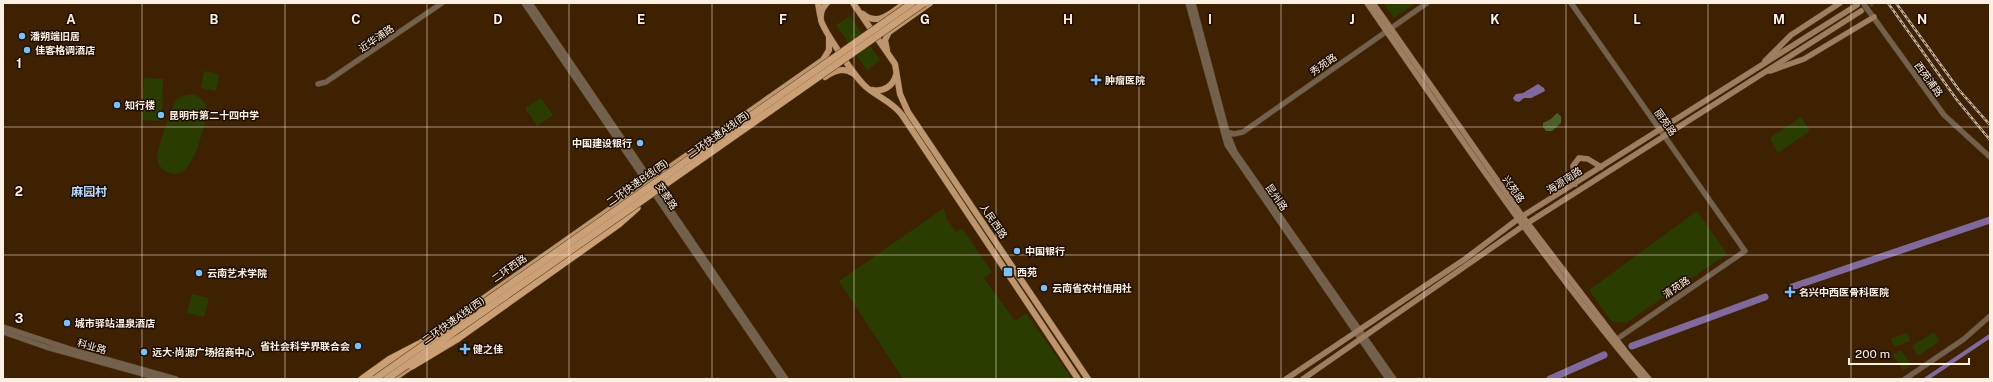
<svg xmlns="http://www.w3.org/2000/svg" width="1993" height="382" font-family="'Public Sans','Noto Sans SC',sans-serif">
<rect width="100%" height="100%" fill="#3e2100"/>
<g fill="#2b3c01">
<polygon points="1383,3 1416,3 1394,18"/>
<polygon points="850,16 880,60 867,70 836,25"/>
<polygon points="204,71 219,74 216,91 201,88"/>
<polygon points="144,78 163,79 162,121 142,120"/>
<path d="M192,94c11,3 17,12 15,23 -6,16 -15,68 -40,55 -6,-3 -9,-8 -10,-14 0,-9 15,-53 20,-59 4,-3 9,-4 15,-5z"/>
<polygon points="541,98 553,115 537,126 525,108"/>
<polygon points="1801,117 1810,131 1778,153 1770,138"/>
<polygon points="944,208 946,218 956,232 962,228 992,272 984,278 1015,321 1026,313 1072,379 903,379 839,281"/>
<polygon points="1697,211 1727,254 1626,323 1611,321 1589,290"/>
<polygon points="192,294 209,298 204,317 187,313"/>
<polygon points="1934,332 1940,341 1918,356 1912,346"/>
<polygon points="1907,333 1910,341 1894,347 1891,338"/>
<polygon points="1901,350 1911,365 1903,370 1893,355"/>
</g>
<polygon fill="#4b5e27" points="1557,113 1561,116 1561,123 1552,131 1546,131 1543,127 1543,123 1551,119"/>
<polygon fill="#81699d" points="1538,84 1544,88 1545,91 1531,98 1524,98 1519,102 1515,101 1513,98 1516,94 1523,93"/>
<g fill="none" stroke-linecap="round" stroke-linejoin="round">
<polyline stroke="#81699d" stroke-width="4" points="1926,379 1990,336"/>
<g stroke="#81699d" stroke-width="7">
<polyline points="1792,287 1990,220"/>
<polyline points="1632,346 1765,297"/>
<polyline points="1550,379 1604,355"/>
</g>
<polyline stroke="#5a4022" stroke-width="5.5" stroke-dasharray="5.5 3" stroke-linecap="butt" points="1863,10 1872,3"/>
<defs>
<g id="tertiary">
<polyline points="524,3 781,379"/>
<polyline points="530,3 786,379"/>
<polyline points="1188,3 1227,145 1388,379"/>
<polyline points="1193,3 1227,132 1235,152 1394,379"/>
<polyline points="1571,3 1745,251 1617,339"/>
<polyline points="1863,3 1944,115 1990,157"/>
<polyline points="318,84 326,82 442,3"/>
<polyline points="1227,132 1234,134 1243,132 1427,3"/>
<polyline points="3,327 73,350 176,379"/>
<polyline points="3,332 46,347 161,379"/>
<polyline points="1905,379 1964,339 1990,316"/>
</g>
<g id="secondary">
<path d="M1367,3c88,128 176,257 276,376"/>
<polyline points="1373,3 1523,217 1626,352 1649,379"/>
<polyline points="1765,61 1791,35 1840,3"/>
<polyline points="1770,71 1804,59 1874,17"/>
<polyline points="1575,184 1573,166 1579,158 1588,159 1601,167"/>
<polyline points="1286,379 1465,259 1518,219 1857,5"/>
<polyline points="1303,379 1523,226 1861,11"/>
</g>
<g id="primary">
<polyline points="818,3 820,15"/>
<path d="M827,3c-4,4 -7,10 -6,17 2,10 34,56 42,64 11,12 28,16 39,31l176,264"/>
<polyline points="853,3 895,64 900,94 908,112 1088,379"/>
<path d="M863,14c15,13 29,-2 42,-11"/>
<polyline points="887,50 885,40 889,32 930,3"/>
<path d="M825,77c10,-7 19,-10 29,-3"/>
<path d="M872,90c12,2 21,-4 24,-15"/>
<polyline points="643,186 823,60 829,50 829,37"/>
<polyline points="413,348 629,196 647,186"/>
<polyline points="368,379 401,356"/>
<polyline points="393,379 415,364"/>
</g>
<g id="trunk">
<polyline points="457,339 619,224 637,208"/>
<polyline points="362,379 390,359 417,345"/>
</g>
</defs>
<use href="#tertiary" stroke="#593e20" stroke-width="6"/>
<use href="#secondary" stroke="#593e20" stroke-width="6"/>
<use href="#primary" stroke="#593e20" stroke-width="7"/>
<use href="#trunk" stroke="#593e20" stroke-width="8"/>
<use href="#tertiary" stroke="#73604d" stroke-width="5"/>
<use href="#secondary" stroke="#9d7e61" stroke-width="5.5"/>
<use href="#primary" stroke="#bd966f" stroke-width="6"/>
<use href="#trunk" stroke="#cca076" stroke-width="7"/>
<defs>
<g id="rail">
<polyline points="1888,3 1957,100 1990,140"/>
<polyline points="1896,3 1959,90 1990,125"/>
</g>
</defs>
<use href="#rail" stroke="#c3b19f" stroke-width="2.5"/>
<use href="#rail" stroke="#1e0d00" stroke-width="1" stroke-dasharray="3" stroke-linecap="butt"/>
<defs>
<g id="trunk-bridge">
<polyline points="412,366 457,339"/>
<polyline points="375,379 912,3"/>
<polyline points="387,379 924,3"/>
</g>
</defs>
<use href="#trunk-bridge" stroke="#593e20" stroke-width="8" stroke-linecap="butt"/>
<use href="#trunk-bridge" stroke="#cca076" stroke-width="7"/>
</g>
<path fill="none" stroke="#fcefe3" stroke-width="1" stroke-opacity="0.55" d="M142,3v376M285,3v376M427,3v376M569,3v376M712,3v376M854,3v376M996,3v376M1139,3v376M1281,3v376M1424,3v376M1566,3v376M1708,3v376M1851,3v376M3,127h1987M3,255h1987"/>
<g fill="#7bbef8" stroke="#1e0d00" stroke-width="1.5">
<circle cx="22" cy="36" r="4"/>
<circle cx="27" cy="50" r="4"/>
<path d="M1094 74h4v4h4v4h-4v4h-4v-4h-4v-4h4z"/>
<circle cx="117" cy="105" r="4"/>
<circle cx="161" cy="115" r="4"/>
<circle cx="640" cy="143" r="4"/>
<circle cx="1017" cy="251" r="4"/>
<rect x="1003" y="267" width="10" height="10" rx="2"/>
<circle cx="199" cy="273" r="4"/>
<circle cx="1044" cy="288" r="4"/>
<path d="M1788 286h4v4h4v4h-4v4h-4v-4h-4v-4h4z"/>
<circle cx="67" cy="323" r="4"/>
<circle cx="358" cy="346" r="4"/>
<path d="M463 343h4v4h4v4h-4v4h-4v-4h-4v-4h4z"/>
<circle cx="144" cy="352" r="4"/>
</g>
<g text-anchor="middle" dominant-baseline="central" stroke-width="3" stroke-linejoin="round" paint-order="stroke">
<g font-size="10" font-weight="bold" fill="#fcefe3" stroke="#1e0d00" text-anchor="start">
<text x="30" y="36">潘朔端旧居</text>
<text x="35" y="50">佳客格调酒店</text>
<text x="1105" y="80">肿瘤医院</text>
<text x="125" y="105">知行楼</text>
<text x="169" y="115">昆明市第二十四中学</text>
<text x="632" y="143" text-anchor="end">中国建设银行</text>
<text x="1025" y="251">中国银行</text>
<text x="1017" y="272">西苑</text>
<text x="207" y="273">云南艺术学院</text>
<text x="1052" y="288">云南省农村信用社</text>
<text x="1799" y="292">名兴中西医骨科医院</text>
<text x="75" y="323">城市驿站温泉酒店</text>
<text x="350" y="346" text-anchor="end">省社会科学界联合会</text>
<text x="473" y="349">健之佳</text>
<text x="152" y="352">远大·尚源广场招商中心</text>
</g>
<g font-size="10" fill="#fcefe3" stroke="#1e0d00">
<text transform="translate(376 38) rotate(-34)">近华浦路</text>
<text transform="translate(1323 64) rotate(-35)">秀苑路</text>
<text transform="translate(1929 79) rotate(54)">西苑浦路</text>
<text transform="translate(1666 122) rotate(55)">丽苑路</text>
<text transform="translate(718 134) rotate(-35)">二环快速A线(西)</text>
<text transform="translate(1564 180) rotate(-33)">海源南路</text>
<text transform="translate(637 182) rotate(-35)">二环快速B线(西)</text>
<text transform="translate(1514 189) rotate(55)">兴苑路</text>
<text transform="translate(667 196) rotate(56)">茭菱路</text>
<text transform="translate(1277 197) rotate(55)">昆州路</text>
<text transform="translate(994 221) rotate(56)">人民西路</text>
<text transform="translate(509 268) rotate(-35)">二环西路</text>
<text transform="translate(1676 287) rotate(-34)">清苑路</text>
<text transform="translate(453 320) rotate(-35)">二环快速A线(西)</text>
<text transform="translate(92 346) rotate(16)">科业路</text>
</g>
<g font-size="12" font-weight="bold" fill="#b6dafb" stroke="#1e0d00">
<text x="89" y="192">麻园村</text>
</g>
</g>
<g font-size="13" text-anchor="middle" font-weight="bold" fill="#fcefe3" stroke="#1e0d00" stroke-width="3" stroke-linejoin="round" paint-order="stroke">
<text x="71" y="24">A</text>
<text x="214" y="24">B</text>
<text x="356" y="24">C</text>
<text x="498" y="24">D</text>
<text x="641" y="24">E</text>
<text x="783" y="24">F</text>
<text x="925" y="24">G</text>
<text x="1068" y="24">H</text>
<text x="1210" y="24">I</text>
<text x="1352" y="24">J</text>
<text x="1495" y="24">K</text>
<text x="1637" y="24">L</text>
<text x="1779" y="24">M</text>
<text x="1922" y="24">N</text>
<text x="19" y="68">1</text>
<text x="19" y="196">2</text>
<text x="19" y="323">3</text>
</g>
<rect width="1993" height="382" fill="none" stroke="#fcefe3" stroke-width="8"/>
<path d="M1849 358v6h120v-6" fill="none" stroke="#fcefe3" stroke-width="2"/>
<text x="1855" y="358" font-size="12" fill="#fcefe3" stroke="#1e0d00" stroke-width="3" paint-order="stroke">200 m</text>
</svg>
